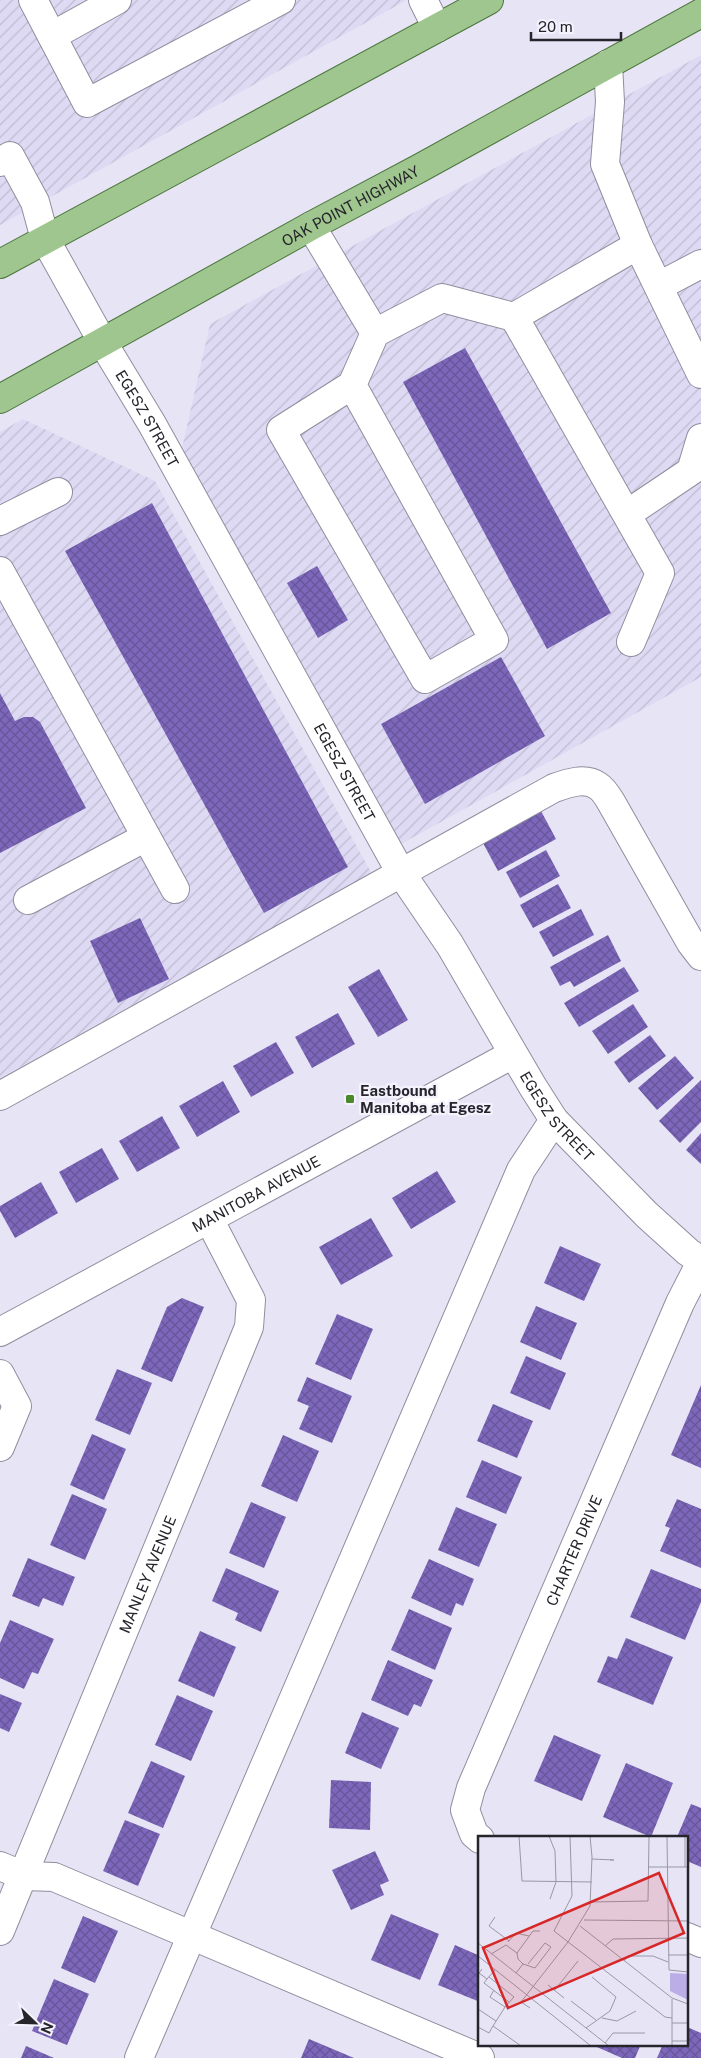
<svg xmlns="http://www.w3.org/2000/svg" width="701" height="2058" font-family="'Public Sans',sans-serif">
<defs>
<pattern id="industrial-furrows" width="10" height="10" patternUnits="userSpaceOnUse" patternTransform="scale(1.25)"><rect width="10" height="10" fill="#dfdaf4"/><path d="M-1 1l2-2M0 10L10 0M9 11l2-2" fill="none" stroke="#bfbbd1"/></pattern>
<pattern id="building-cross-hatch" width="8" height="8" patternUnits="userSpaceOnUse" patternTransform="scale(1.25)"><rect width="8" height="8" fill="#7d67bb"/><path d="M0 0l8 8M0 8l8-8" fill="none" stroke="#665598"/></pattern>
</defs>
<rect width="100%" height="100%" fill="#e7e4f6"/>
<g fill="url(#industrial-furrows)">
<polygon points="0,0 407,0 0,225"/>
<polygon points="701,55 701,677 394,848 180,457 210,324"/>
<polygon points="23,419 155,481 372,874 0,1078 0,432"/>
</g>
<g fill="url(#building-cross-hatch)">
<polygon points="465,348 611,613 547,649 403,382"/>
<polygon points="152,503 348,867 264,913 65,551"/>
<polygon points="317,566 348,620 318,638 287,583"/>
<polygon points="501,657 545,736 425,804 381,724"/>
<polygon points="0,693 15,721 24,717 33,717 40,722 86,808 0,853"/>
<polygon points="541,811 556,839 498,871 483,843"/>
<polygon points="546,850 560,876 520,898 506,872"/>
<polygon points="558,884 571,908 533,928 520,905"/>
<polygon points="581,909 594,935 553,957 539,932"/>
<polygon points="140,918 169,979 118,1003 90,941"/>
<polygon points="608,935 621,961 574,987 570,981 560,986 550,967"/>
<polygon points="624,967 639,991 579,1027 564,1003"/>
<polygon points="379,969 408,1020 378,1037 348,987"/>
<polygon points="633,1004 648,1027 608,1054 592,1031"/>
<polygon points="338,1013 355,1044 312,1068 295,1037"/>
<polygon points="650,1035 666,1056 629,1083 614,1062"/>
<polygon points="276,1042 294,1073 251,1097 233,1066"/>
<polygon points="675,1056 694,1078 657,1110 638,1088"/>
<polygon points="701,1080 701,1122 680,1143 659,1121"/>
<polygon points="223,1081 240,1112 197,1137 179,1106"/>
<polygon points="162,1116 180,1148 137,1172 119,1141"/>
<polygon points="701,1133 701,1164 686,1150"/>
<polygon points="102,1148 119,1179 76,1203 59,1172"/>
<polygon points="437,1171 456,1202 411,1229 392,1198"/>
<polygon points="41,1182 58,1213 15,1238 0,1211 0,1206"/>
<polygon points="371,1218 393,1256 341,1285 319,1247"/>
<polygon points="560,1246 601,1264 584,1301 544,1283"/>
<polygon points="182,1298 204,1307 172,1382 141,1369 167,1307"/>
<polygon points="536,1306 577,1323 561,1360 520,1342"/>
<polygon points="337,1314 373,1329 351,1380 315,1364"/>
<polygon points="526,1356 566,1373 550,1410 510,1393"/>
<polygon points="117,1369 152,1383 130,1435 95,1420"/>
<polygon points="307,1377 352,1396 332,1443 299,1429 309,1406 297,1401"/>
<polygon points="701,1385 701,1468 671,1455"/>
<polygon points="493,1404 533,1421 517,1458 477,1441"/>
<polygon points="92,1434 126,1449 104,1500 70,1485"/>
<polygon points="283,1435 319,1451 297,1502 261,1486"/>
<polygon points="482,1460 522,1477 506,1514 466,1497"/>
<polygon points="72,1494 107,1509 85,1560 50,1545"/>
<polygon points="677,1499 701,1509 701,1568 660,1551 670,1528 665,1526"/>
<polygon points="251,1502 286,1517 264,1568 229,1553"/>
<polygon points="456,1507 497,1524 479,1567 438,1550"/>
<polygon points="28,1558 75,1577 63,1606 43,1598 39,1607 12,1596"/>
<polygon points="429,1559 474,1579 463,1606 456,1603 451,1616 411,1598"/>
<polygon points="226,1568 279,1591 261,1632 235,1620 238,1613 212,1601"/>
<polygon points="651,1569 701,1589 701,1602 685,1640 630,1617"/>
<polygon points="409,1609 452,1628 435,1670 391,1650"/>
<polygon points="10,1620 54,1639 38,1674 32,1672 24,1689 0,1678 0,1643"/>
<polygon points="200,1631 236,1647 214,1697 178,1681"/>
<polygon points="626,1638 673,1657 653,1705 597,1682 608,1656 617,1659"/>
<polygon points="388,1660 433,1680 421,1707 414,1704 408,1716 371,1700"/>
<polygon points="0,1694 22,1703 9,1732 0,1728"/>
<polygon points="177,1695 213,1711 191,1761 155,1745"/>
<polygon points="362,1712 399,1728 381,1769 345,1753"/>
<polygon points="554,1735 601,1755 582,1801 534,1781"/>
<polygon points="151,1761 185,1776 163,1828 128,1813"/>
<polygon points="626,1763 673,1783 651,1837 603,1817"/>
<polygon points="331,1780 371,1782 370,1830 329,1828"/>
<polygon points="691,1804 701,1808 701,1867 687,1861 687,1837 677,1837"/>
<polygon points="125,1820 160,1834 138,1886 103,1871"/>
<polygon points="375,1851 389,1881 380,1885 384,1895 351,1910 332,1870"/>
<polygon points="391,1914 439,1934 420,1980 371,1960"/>
<polygon points="83,1916 118,1931 95,1983 61,1968"/>
<polygon points="455,1945 480,1956 480,2002 438,1985"/>
<polygon points="54,1979 89,1994 67,2045 32,2031"/>
<polygon points="687,2027 701,2033 701,2058 657,2058 663,2044 687,2044"/>
<polygon points="309,2039 354,2058 301,2058"/>
<polygon points="590,2044 641,2044 635,2058 622,2058"/>
<polygon points="26,2046 54,2058 21,2058"/>
</g>
<g fill="none" stroke-linecap="round" stroke-linejoin="round">
<defs>
<g id="minor">
<polyline points="33,0 87,103 281,0"/>
<polyline points="423,0 437,28"/>
<polyline points="52,36 117,0"/>
<path id="s1" d="M0,162l10,-6 25,46 10,37 58,104 49,81 249,449 49,72 83,142 21,33 93,95 41,37 13,9"/>
<polyline points="311,226 375,333 352,385 281,430 425,679 494,640 352,385"/>
<polyline points="638,245 701,374"/>
<polyline points="659,286 701,264"/>
<polyline points="514,317 660,573 631,642"/>
<polyline points="375,333 442,298 514,317 638,245 605,164 610,102 608,64"/>
<polyline points="627,514 691,471 701,438"/>
<polyline points="0,521 58,492"/>
<polyline points="0,571 175,889"/>
<polyline points="28,900 146,837"/>
<path d="M0,1096l554,-308c14,-5 31,-11 44,-2 5,3 10,11 13,16l80,141 10,13"/>
<path id="s2" d="M0,1332l513,-278"/>
<polyline points="0,1374 17,1406 0,1447"/>
<path id="s3" d="M480,1839l-6,-5 -9,-24 6,-22 209,-485 21,-41"/>
<polyline points="0,1866 24,1876 54,1877 480,2058"/>
<path id="s4" d="M0,1931l249,-604 2,-27 -42,-81"/>
<polyline points="687,1937 701,1943"/>
<polyline points="139,2058 521,1170 554,1120"/>
</g>
<g id="major">
<polyline points="0,264 489,0"/>
<path id="s5" d="M0,399l311,-173 109,-58 281,-155"/>
</g>
</defs>
<use href="#minor" stroke="#908d9e" stroke-width="30"/>
<use href="#major" stroke="#4b753b" stroke-width="30"/>
<use href="#minor" stroke="#fff" stroke-width="28"/>
<use href="#major" stroke="#9fc68e" stroke-width="28"/>
</g>
<rect fill="#4a892a" stroke="#f4f2fd" stroke-width="2" x="345" y="1094" width="10" height="10" rx="2.5"/>
<g text-anchor="middle" dominant-baseline="central" stroke-width="4.5" stroke-linejoin="round" paint-order="stroke">
<g font-size="15" fill="#27252c" stroke="#f4f2fd">
<text stroke="none"><textPath href="#s5" startOffset="400">OAK POINT HIGHWAY</textPath></text>
<text stroke="none"><textPath href="#s1" startOffset="309">EGESZ STREET</textPath></text>
<text stroke="none"><textPath href="#s1" startOffset="714">EGESZ STREET</textPath></text>
<text stroke="none"><textPath href="#s1" startOffset="1119">EGESZ STREET</textPath></text>
<text stroke="none"><textPath href="#s2" startOffset="291">MANITOBA AVENUE</textPath></text>
<text stroke="none"><textPath href="#s3" startOffset="315">CHARTER DRIVE</textPath></text>
<text stroke="none"><textPath href="#s4" startOffset="386">MANLEY AVENUE</textPath></text>
</g>
<g font-size="15" font-weight="bold" fill="#27252c" stroke="#f4f2fd" text-anchor="start">
<text x="360" y="1090">Eastbound<tspan x="360" dy="17">Manitoba at Egesz</tspan></text>
</g>
</g>
<g transform="translate(478 1836)">
<rect width="210" height="210" fill="#e7e4f6"/>
<path d="M192,137l18,1v26l-18,-9z" fill="#bbaee7"/>
<path fill="none" stroke="#9a98a5" stroke-width="1" d="M41,0l3,45 70,1M71,0l6,15 1,31 -6,17M92,0l2,60 -18,35 111,86 7,1M189,0l2,134 19,2M114,23l22,1h-4M171,31h39M207,31v-31M113,66l57,-1 1,-65M17,81l-6,9 20,15M106,84l104,1M102,90l92,72 16,6M30,106l8,-9 13,3M0,107l131,103M127,110l8,-7 75,-1M39,117l16,-22h7M13,118l15,-9 11,8 1,6 5,5M190,119h20M0,120l113,90M146,125l4,-5h25l15,6M4,133l-3,4 8,6 8,-9M38,137l7,-9 12,4 16,-21 -6,-4 -17,21M11,141l25,20 -9,10 -15,-10 4,-7M9,143l-3,4 25,19M70,149l16,13M76,155l24,-30M93,165l25,19M27,171l-12,19 28,20M52,172l-9,-6 47,-60 22,-36 2,-49 -2,-21M0,173l18,12M124,182l15,3 19,-10M194,187h16M0,191l11,6 4,-7M108,192l24,-17 6,-14 -24,-20M194,205h16M127,207l8,-10h32M194,210v-47"/>
<path fill="#d62828" fill-opacity="0.15" stroke="#d62828" stroke-width="2.5" d="M181,37l25,60 -176,75 -25,-60z"/>
<rect width="210" height="210" fill="none" stroke="#27252c" stroke-width="2.5"/>
</g>
<g transform="translate(35 2023) rotate(113)" stroke="#f4f2fd" stroke-width="4" paint-order="stroke">
<path d="M0-4L9 19L0 12L-9 19Z" fill="#27252c"/>
<text y="-8" font-size="14" font-weight="bold" text-anchor="middle" fill="#27252c">N</text>
</g>
<path d="M531 32v8h90v-8" fill="none" stroke="#27252c" stroke-width="2.5"/>
<text x="538" y="32" font-size="15" fill="#27252c" stroke="#f4f2fd" stroke-width="4" paint-order="stroke">20 m</text>
</svg>
